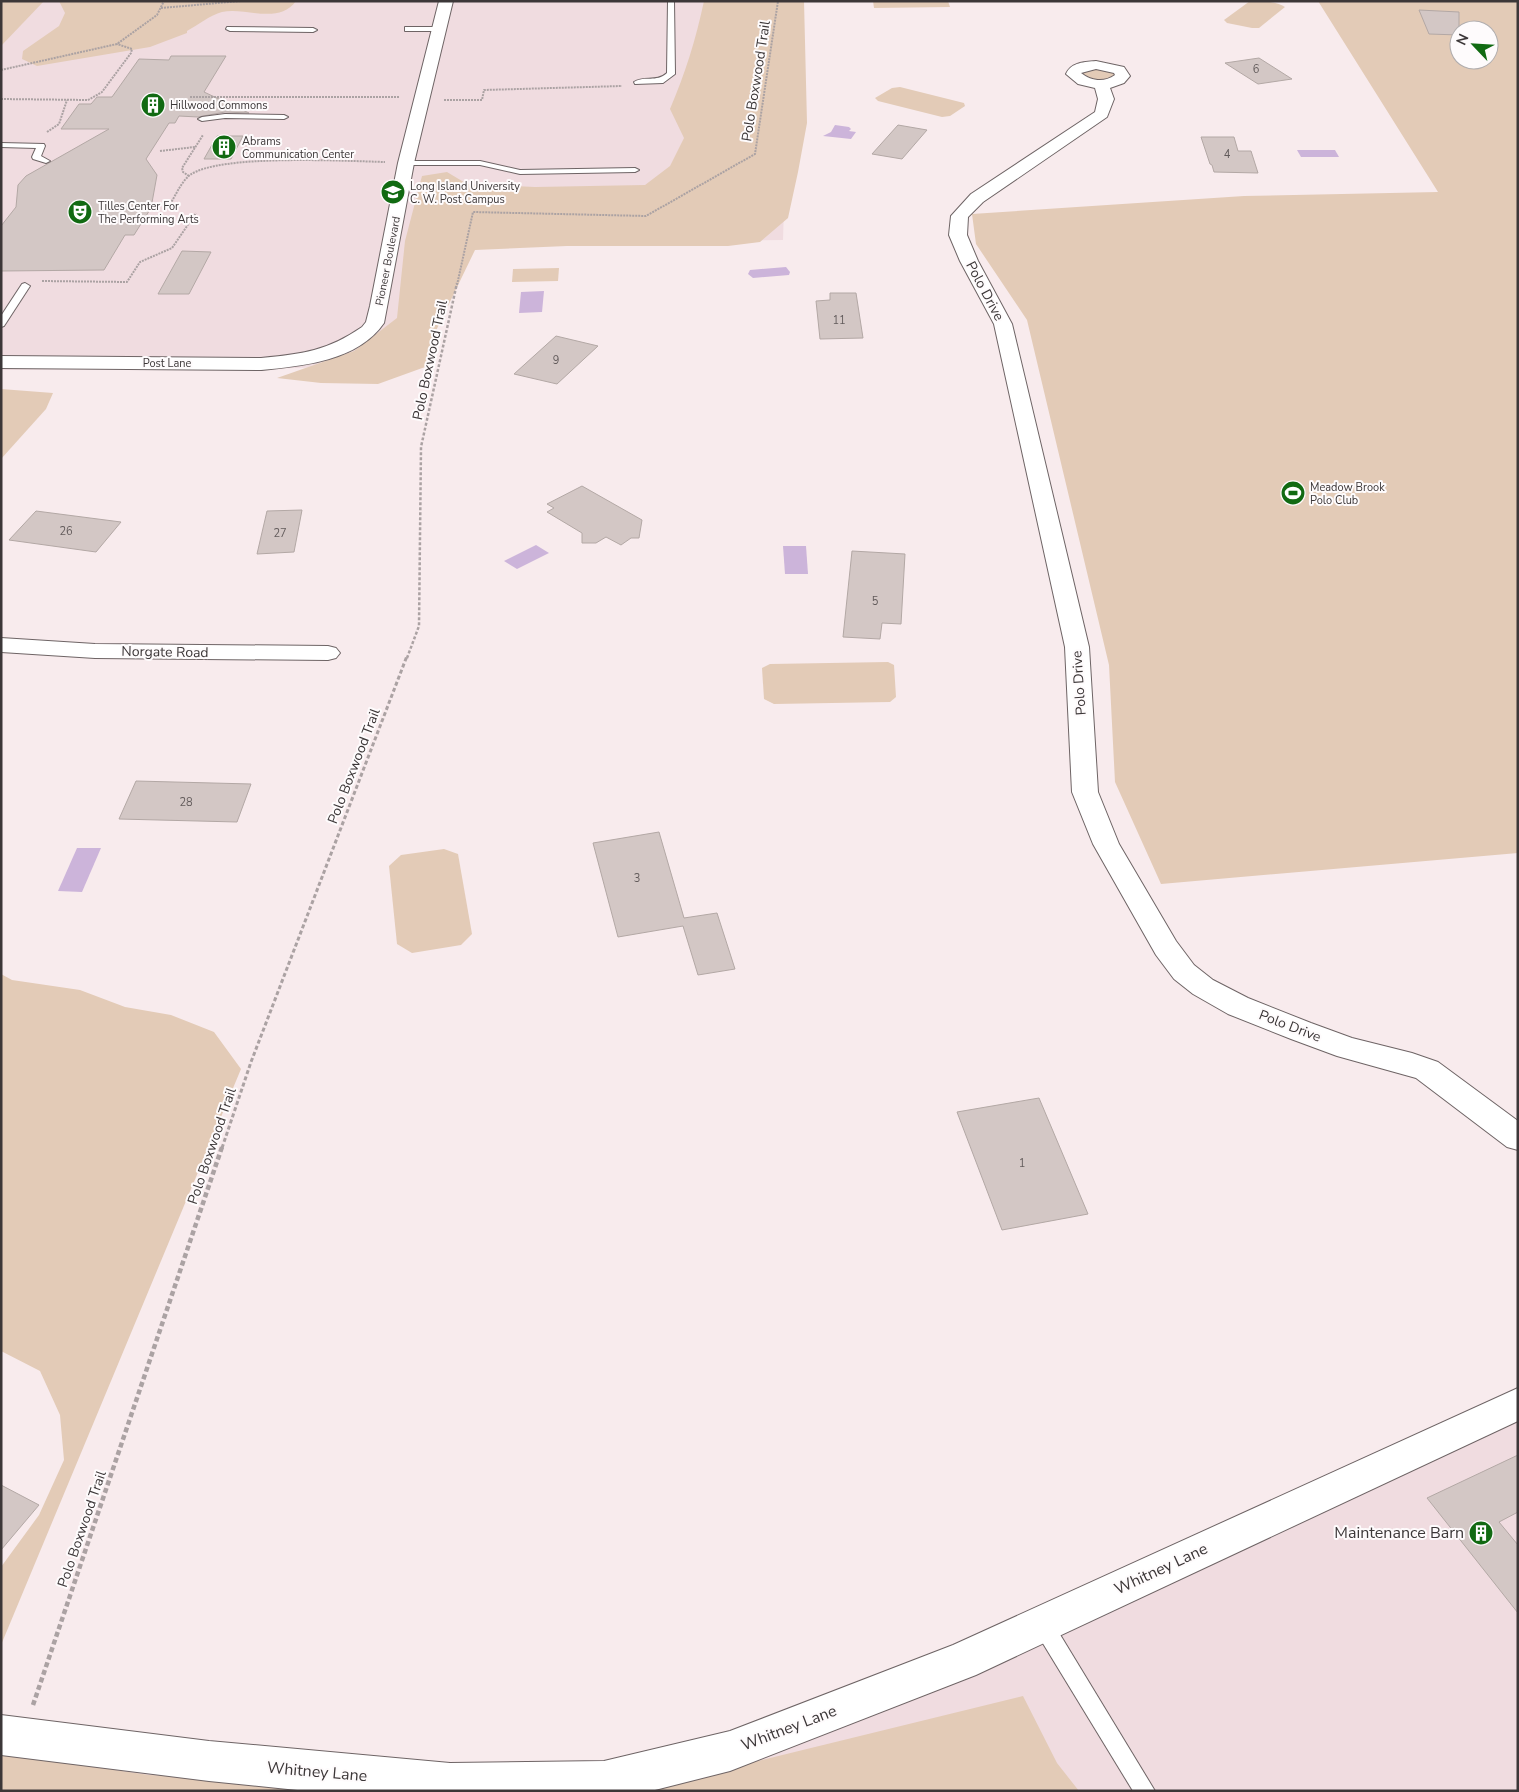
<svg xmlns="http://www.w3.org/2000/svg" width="1519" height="1792" font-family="'Nunito Sans',sans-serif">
<rect width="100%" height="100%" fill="#f8ebed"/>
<g fill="#f0dce0">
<polygon points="1,1 803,1 786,145 783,240 456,245 425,367 1,370"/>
<polygon points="1518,1404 1518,1791 1,1791 38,1741 677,1777"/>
</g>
<g fill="#e3cbb7" fill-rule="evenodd">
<polygon points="1,1 44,1 1,46"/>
<path d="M59,1h237c-17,24 -50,6 -74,11 -12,3 -24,13 -35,19v2l-37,14 -113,19 -15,-7 1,-8 36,-25 6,-13z"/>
<path d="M704,1h100l3,122 -9,49 -10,46 -28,24 -32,4h-161l-92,4 -43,89 -7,28 -47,17 -57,-1 -44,-5 77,-27 43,-33 8,-77 17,-65 25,-4 20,12 68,3 110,-2 25,-19 14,-28 -14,-29c15,-35 26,-70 34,-108z"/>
<polygon points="873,1 948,1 950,7 874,8"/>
<path d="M1250,1c11,0 26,0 35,6l-26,21h-7l-25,-5 -3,-3z"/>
<path d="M1318,1h200v852l-357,31 -46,-102 -6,-117 -82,-345 -51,-76 -4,-30 272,-18 194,-4zM1459,30h30v30h-30z"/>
<polygon points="1082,68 1109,68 1119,78 1090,82 1078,70"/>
<polygon points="900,87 964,103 965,106 950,116 942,117 878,101 875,98 892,88"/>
<polygon points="559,268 558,281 512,282 513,269"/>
<polygon points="1,389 53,393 46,409 1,459"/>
<polygon points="888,662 894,665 896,697 890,702 774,704 764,699 762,668 770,664"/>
<polygon points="444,849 458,854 472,934 461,945 412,953 397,944 389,866 401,855"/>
<polygon points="1,974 12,980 80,990 125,1007 171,1015 214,1032 241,1069 1,1645 1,1567 39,1515 64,1460 60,1415 40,1371 1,1351"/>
<polygon points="1023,1696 1057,1763 1079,1791 636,1791"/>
<polygon points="1,1753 149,1775 604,1791 1,1791"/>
</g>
<g fill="#ccb4da">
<polygon points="835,125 849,127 851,129 849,131 856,132 851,139 823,136 831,132"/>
<polygon points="1297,150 1335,150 1339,157 1301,157"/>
<polygon points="786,267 790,272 789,275 753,278 748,274 750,270"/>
<polygon points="544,291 542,312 519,313 521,292"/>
<polygon points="536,545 549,553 517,569 504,561"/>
<polygon points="783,546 806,546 808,574 785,574"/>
<polygon points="77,848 101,848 82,892 58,891"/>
</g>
<g fill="#d3c7c5" stroke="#b3a8a5">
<polygon points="1419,10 1459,12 1459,35 1429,34"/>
<polygon points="171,56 226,56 204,92 249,113 225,112 198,117 179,116 175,123 169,123 146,159 157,175 151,208 134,235 125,235 104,270 1,271 1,226 16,207 18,185 26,176 109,129 61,129 79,104 91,104 97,97 112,97 139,59 169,60"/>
<polygon points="1259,58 1292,79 1258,84 1225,63"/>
<polygon points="898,125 927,130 902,159 872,154"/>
<polygon points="217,136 243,136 231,159 204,159"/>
<polygon points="1201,137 1234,137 1238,151 1251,151 1258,173 1214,172 1212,165 1210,164"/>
<polygon points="182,251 211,252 189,294 158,294"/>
<polygon points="830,293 856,293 863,338 820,339 816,301 830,300"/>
<polygon points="556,336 598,346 557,384 514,374"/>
<polygon points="582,486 642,520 639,538 631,538 621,545 606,537 596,543 582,543 582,533 547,512 554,508 547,504"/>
<polygon points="302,510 294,552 257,554 267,511"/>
<polygon points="36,511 121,522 96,552 9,540"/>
<polygon points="852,551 905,554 901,624 882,623 880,639 843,637"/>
<polygon points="136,781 251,784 237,822 119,819"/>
<polygon points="659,832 684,918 717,913 735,969 698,975 683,926 618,937 593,843"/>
<polygon points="1039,1098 1088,1214 1002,1230 957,1112"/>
<polygon points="1518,1455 1518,1512 1499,1522 1518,1545 1518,1613 1427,1498"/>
<polygon points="1,1485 39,1505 1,1550"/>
</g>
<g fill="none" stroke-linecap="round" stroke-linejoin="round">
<defs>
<g id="lane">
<path d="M668,1h6l1,73 -12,9 -28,1 -1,-2c11,-7 22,1 33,-9z"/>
<polygon points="227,27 313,28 317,30 313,32 230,31 226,29"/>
<polygon points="405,27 439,27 443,29 439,31 405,31"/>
<polygon points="225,114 284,115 288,117 284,119 225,118 202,121 198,119 202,117"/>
<polygon points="1,143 44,144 45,146 41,156 50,161 46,163 33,159 32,157 36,148 1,147"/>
<polygon points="403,161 480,161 520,170 635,168 639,170 635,172 520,174 480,165 403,165"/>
<polygon points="25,283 30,286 4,326 1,327 1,316 22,284"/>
<polygon points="1043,1616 1050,1618 1155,1791 1133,1791 1036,1632 1033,1625 1036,1618"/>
</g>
<g id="street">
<path d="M439,1h14l-39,162 -30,160c-26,38 -81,43 -123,47l-260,-2v-12l260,2c42,-4 66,-7 101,-31l4,-5 4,-16 28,-143z"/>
<path d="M1096,61l28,6 6,9 -6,7 -14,5 4,11 -7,18 -124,85 -15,15 -1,18 11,26 34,63 77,323 9,145 21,52 57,97 18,24 19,15 35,18 63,25 41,15 60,15 26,9 80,59v29l-11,-3 -91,-69 -79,-22 -46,-17 -63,-25 -35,-20 -19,-15 -18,-24 -63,-111 -21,-52 -7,-145 -71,-323 -34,-63 -11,-26 2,-19 20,-22 124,-82 3,-13 -3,-11 -17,-4 -12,-10c5,-12 19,-12 30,-13zM1096,69l18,4 1,2c-11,8 -24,6 -34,-2z"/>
<polygon points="1,638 95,644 328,646 336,648 340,653 336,658 328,660 95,658 1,652"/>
<polygon points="1518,1388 1518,1421 976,1675 730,1771 651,1791 307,1791 209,1781 1,1755 1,1715 209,1741 450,1763 604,1761 730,1731 953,1645"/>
</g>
</defs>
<use href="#lane" stroke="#6e6465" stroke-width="2"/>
<use href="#street" stroke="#6e6465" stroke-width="2"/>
<g stroke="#aba2a3" stroke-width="2" stroke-dasharray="2 1" stroke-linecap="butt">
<polyline points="161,8 241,1"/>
<polyline points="1,70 117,44 157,15 164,1"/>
<polyline points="190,97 400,97"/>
<polyline points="1,99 88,100 102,92 131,53 132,49 117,44"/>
<polyline points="444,100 482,100 484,90 622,86"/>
<polyline points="47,132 59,124 67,100"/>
<polyline points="160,151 195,147"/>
<polyline points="189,176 183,172 182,168 203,135"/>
<path d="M170,204c6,-9 11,-22 20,-29 29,-21 155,-14 195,-13"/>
<polyline points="42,281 127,282 140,262 172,248 196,213"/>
<polyline points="457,285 473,212 646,216 755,154 778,1"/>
</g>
<polyline stroke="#aba2a3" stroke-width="2.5" stroke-dasharray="3 2" stroke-linecap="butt" points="407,658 419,626 421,447 457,283"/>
<polyline stroke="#aba2a3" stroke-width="3" stroke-dasharray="4 2.5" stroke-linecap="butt" points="222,1148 251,1062 407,656"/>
<polyline stroke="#aba2a3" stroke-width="4.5" stroke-dasharray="5 3" stroke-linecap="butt" points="33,1705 222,1147"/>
<use href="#lane" fill="#fff" fill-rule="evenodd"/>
<use href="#street" fill="#fff" fill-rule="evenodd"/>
</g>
<defs>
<symbol id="building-disc" viewBox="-11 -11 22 22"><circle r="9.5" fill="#116a12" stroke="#fefbfc"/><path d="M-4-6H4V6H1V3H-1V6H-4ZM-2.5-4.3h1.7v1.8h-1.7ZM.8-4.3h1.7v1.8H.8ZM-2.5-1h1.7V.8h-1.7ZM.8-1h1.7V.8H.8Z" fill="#fff"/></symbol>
<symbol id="university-disc" viewBox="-11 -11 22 22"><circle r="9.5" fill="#116a12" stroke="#fefbfc"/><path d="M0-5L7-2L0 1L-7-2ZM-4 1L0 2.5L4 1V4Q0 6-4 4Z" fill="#fff"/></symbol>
<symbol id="theatre-disc" viewBox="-11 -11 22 22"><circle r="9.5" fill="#116a12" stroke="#fefbfc"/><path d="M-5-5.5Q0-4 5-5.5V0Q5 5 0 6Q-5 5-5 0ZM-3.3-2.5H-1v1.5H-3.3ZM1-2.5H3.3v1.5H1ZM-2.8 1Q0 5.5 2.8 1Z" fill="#fff"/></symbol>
<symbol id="stadium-disc" viewBox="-11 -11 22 22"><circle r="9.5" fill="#116a12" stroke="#fefbfc"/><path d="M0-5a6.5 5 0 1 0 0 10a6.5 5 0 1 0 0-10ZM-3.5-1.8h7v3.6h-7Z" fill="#fff"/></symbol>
</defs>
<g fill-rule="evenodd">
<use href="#building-disc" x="139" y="91" width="28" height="28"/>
<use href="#building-disc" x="210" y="133" width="28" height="28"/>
<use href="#university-disc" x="379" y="178" width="28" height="28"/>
<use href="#theatre-disc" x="66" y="198" width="28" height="28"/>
<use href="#stadium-disc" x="1279" y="479" width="28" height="28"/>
<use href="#building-disc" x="1467" y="1519" width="28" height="28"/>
</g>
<g text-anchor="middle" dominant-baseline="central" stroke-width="4" stroke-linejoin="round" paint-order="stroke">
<g font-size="11" fill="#625b5b">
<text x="1256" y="69">6</text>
<text x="1227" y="154">4</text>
<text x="839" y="320">11</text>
<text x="556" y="360">9</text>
<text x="66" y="531">26</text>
<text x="280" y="533">27</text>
<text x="875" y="601">5</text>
<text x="186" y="802">28</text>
<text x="637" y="878">3</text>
<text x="1022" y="1163">1</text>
</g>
<g font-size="11" fill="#3c3738" stroke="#fefbfc" text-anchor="start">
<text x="170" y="105">Hillwood Commons</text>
<text x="242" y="141">Abrams<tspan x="242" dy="13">Communication Center</tspan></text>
<text x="410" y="186">Long Island University<tspan x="410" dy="13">C. W. Post Campus</tspan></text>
<text x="98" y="206">Tilles Center For<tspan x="98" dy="13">The Performing Arts</tspan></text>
<text x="1310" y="487">Meadow Brook<tspan x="1310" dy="13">Polo Club</tspan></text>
</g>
<g font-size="11" fill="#3c3738" stroke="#fefbfc">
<text transform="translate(388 261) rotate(-79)">Pioneer Boulevard</text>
<text x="167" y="363">Post Lane</text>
</g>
<g font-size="14" fill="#3c3738" stroke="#fefbfc">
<text transform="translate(756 81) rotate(-81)">Polo Boxwood Trail</text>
<text transform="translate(985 291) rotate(62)">Polo Drive</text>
<text transform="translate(430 360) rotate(-78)">Polo Boxwood Trail</text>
<text transform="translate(165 652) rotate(1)">Norgate Road</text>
<text transform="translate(1079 683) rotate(-94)">Polo Drive</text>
<text transform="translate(354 766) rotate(-69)">Polo Boxwood Trail</text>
<text transform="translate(1290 1026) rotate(21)">Polo Drive</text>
<text transform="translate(212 1146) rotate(-71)">Polo Boxwood Trail</text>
<text transform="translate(82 1529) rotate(-71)">Polo Boxwood Trail</text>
</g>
<g font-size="16" fill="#3c3738" stroke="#fefbfc" text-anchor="end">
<text x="1464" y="1533">Maintenance Barn</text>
</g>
<g font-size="16" fill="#3c3738" stroke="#fefbfc">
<text transform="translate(1161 1569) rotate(-25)">Whitney Lane</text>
<text transform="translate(789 1728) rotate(-21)">Whitney Lane</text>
<text transform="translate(317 1772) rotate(5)">Whitney Lane</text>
</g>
</g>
<rect width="1519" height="1792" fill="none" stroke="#3c3738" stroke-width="5"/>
<g transform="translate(1474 45) rotate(295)"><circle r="24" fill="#fefbfc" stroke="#b0adae"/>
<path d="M0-4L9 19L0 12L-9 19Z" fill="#116a12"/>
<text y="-8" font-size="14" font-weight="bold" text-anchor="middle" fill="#3c3738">N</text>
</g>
</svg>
